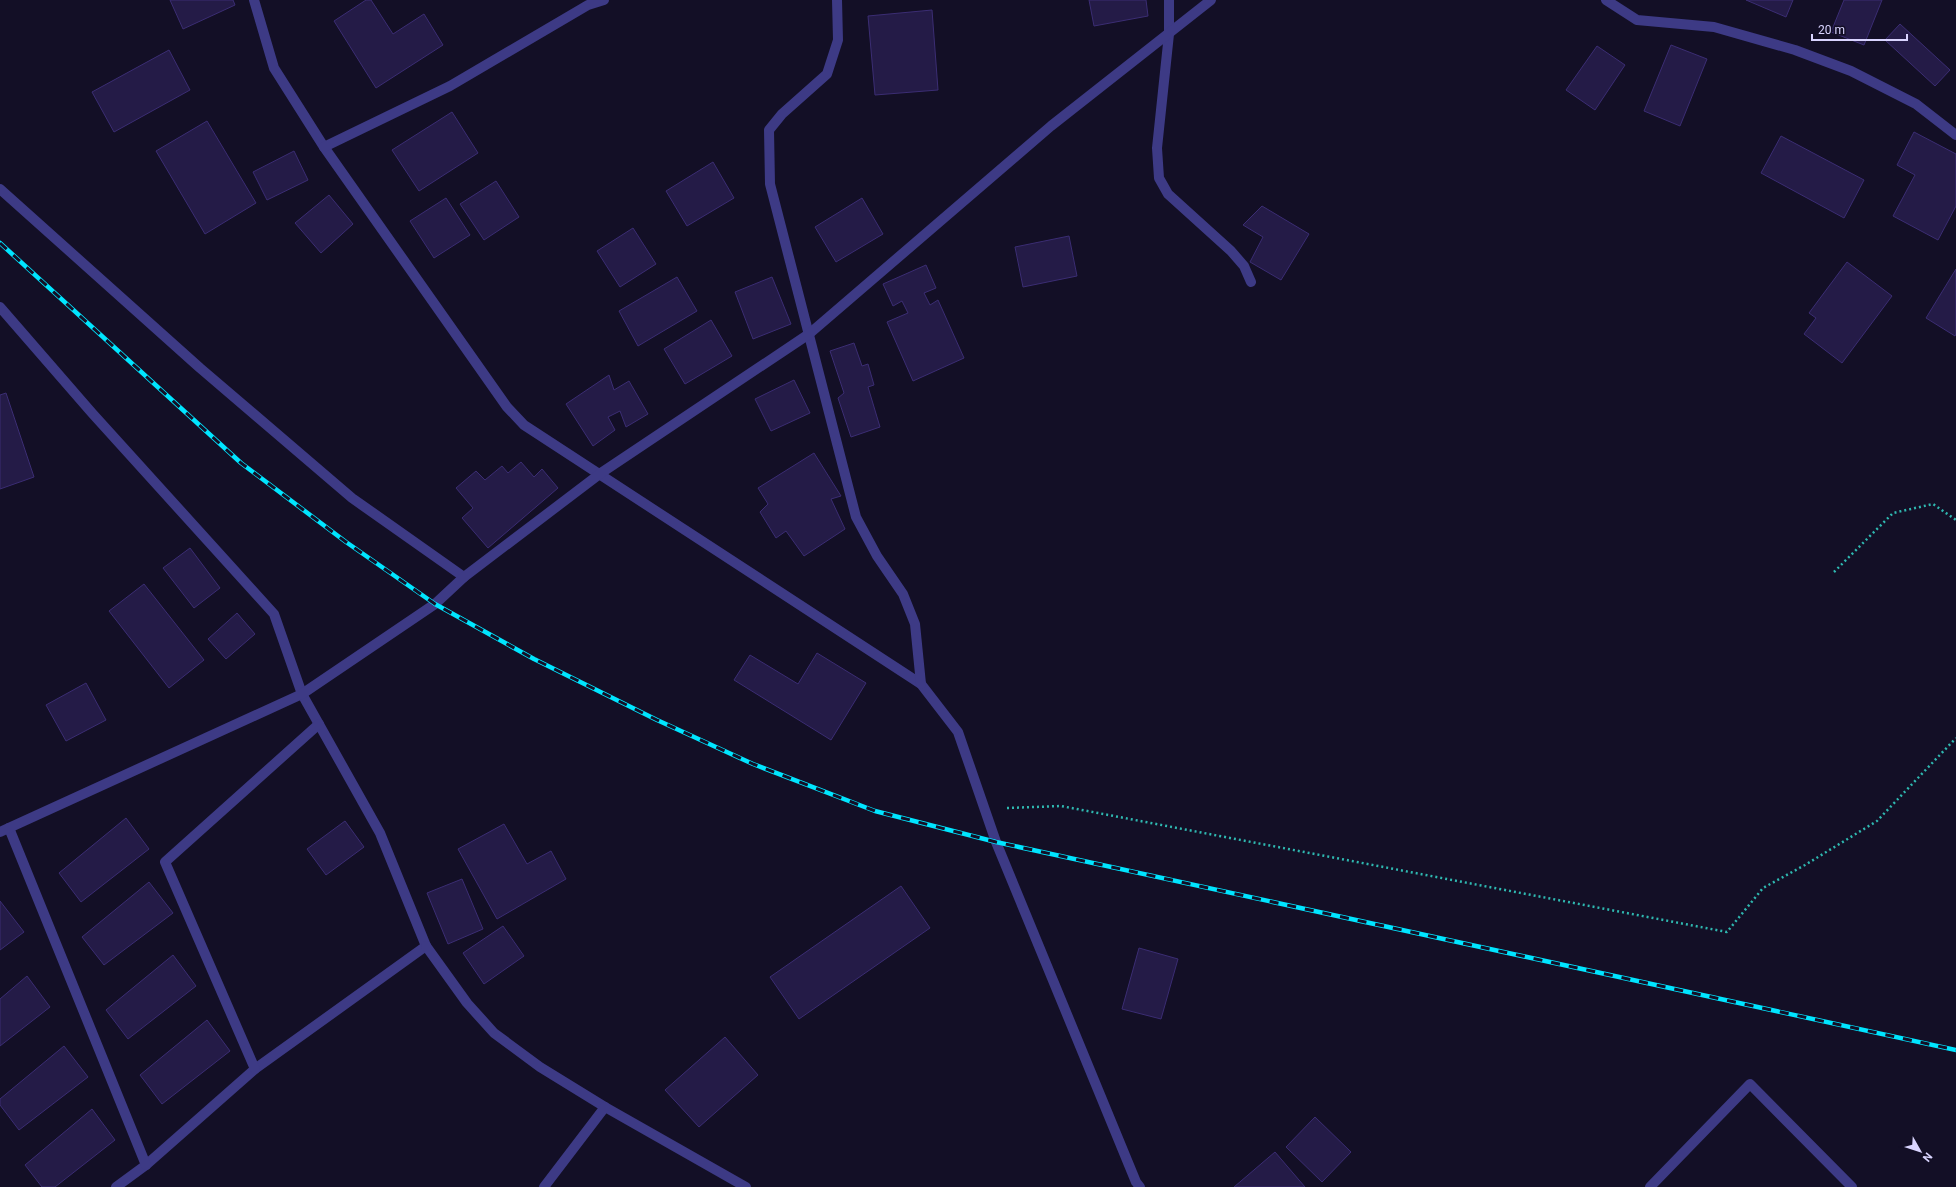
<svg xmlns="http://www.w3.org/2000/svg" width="1956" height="1187" font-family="Roboto,sans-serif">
<rect width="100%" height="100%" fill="#130f26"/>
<g fill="#241b47" stroke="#3b2d73">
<polygon points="170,0 233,0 235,5 183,29"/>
<polygon points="366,0 371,0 393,34 424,14 443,45 376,88 334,21"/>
<polygon points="1089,0 1146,0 1148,16 1094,26"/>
<polygon points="1746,0 1793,0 1786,17"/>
<polygon points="1844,0 1882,0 1864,45 1831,32"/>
<polygon points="932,10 938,90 875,95 868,16"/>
<polygon points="1900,24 1950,70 1935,86 1885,40"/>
<polygon points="1671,45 1707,59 1680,126 1644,111"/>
<polygon points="1597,46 1625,65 1595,110 1566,90"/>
<polygon points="169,50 190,90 114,132 92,92"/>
<polygon points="452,112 478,153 419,191 392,150"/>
<polygon points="207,121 256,203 205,234 156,151"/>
<polygon points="1914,132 1956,154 1956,206 1938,240 1893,216 1915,175 1897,165"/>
<polygon points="1781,136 1864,180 1844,218 1761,173"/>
<polygon points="294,151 308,180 267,200 253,172"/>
<polygon points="713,162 734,198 687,226 666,191"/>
<polygon points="496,181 519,217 484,240 460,204"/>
<polygon points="329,195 353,224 321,253 295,223"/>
<polygon points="446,198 470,235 434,258 410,221"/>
<polygon points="862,198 883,234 836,262 815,227"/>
<polygon points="1262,206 1309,234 1281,280 1250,262 1263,237 1243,225"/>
<polygon points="633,228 656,264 620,287 597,251"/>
<polygon points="1069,236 1077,276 1023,287 1015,247"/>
<polygon points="1847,262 1892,296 1842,363 1804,334 1816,318 1809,313"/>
<polygon points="926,265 936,288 924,293 930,305 938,300 964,358 913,381 887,322 908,313 902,301 893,306 883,284"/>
<polygon points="1956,269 1956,334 1955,336 1926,318"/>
<polygon points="677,277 697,311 638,346 619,311"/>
<polygon points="772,277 791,324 753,339 735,292"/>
<polygon points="711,320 732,356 685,384 664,349"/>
<polygon points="854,343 862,366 868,364 874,385 868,387 880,427 851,437 838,398 844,393 830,351"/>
<polygon points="609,375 614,390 629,381 648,414 626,427 620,411 608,417 615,430 593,446 566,404"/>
<polygon points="794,380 810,413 771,431 755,399"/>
<polygon points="6,393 34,477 0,489 0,395"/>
<polygon points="814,453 841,496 831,499 845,529 804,556 786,531 776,538 760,512 768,504 758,488"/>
<polygon points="521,462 534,477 542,469 558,488 488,548 462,518 473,508 456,488 476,471 485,480 502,466 508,473"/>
<polygon points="190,548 220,588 194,608 163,568"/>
<polygon points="144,584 204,660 169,688 109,611"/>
<polygon points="237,613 255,634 226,659 208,639"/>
<polygon points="817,653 866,683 831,740 734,680 750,655 798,684"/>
<polygon points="86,683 106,720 66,741 46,705"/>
<polygon points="126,818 149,849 81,902 59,873"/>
<polygon points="345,821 364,847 326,875 307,849"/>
<polygon points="504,824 527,864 551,851 566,879 497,919 458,849"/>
<polygon points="462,879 483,929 448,944 427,893"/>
<polygon points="149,882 173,913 104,965 82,937"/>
<polygon points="901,886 930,928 799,1019 770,977"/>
<polygon points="0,901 24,932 0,950"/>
<polygon points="503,926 524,956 484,984 463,953"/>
<polygon points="1139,948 1178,959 1161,1019 1122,1009"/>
<polygon points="173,955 196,986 128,1039 106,1010"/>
<polygon points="27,976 50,1007 0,1046 0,999"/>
<polygon points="207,1020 230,1051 162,1104 140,1075"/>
<polygon points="725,1037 758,1075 699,1127 665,1090"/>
<polygon points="64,1046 88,1077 19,1130 0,1105 0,1099"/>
<polygon points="92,1109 115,1140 55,1187 42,1187 25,1165"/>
<polygon points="1315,1117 1351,1152 1322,1182 1286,1147"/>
<polygon points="1275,1152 1305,1187 1234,1187"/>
</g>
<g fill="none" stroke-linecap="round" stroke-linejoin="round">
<g stroke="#2fb8b0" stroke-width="2.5" stroke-dasharray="2 3" stroke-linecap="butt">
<polyline points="1834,572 1893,513 1933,504 1956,520"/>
<polyline points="1007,808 1061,806 1727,932 1763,888 1805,865 1877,821 1956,738"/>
</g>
<g stroke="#3d3a85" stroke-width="10">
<polyline points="254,0 274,68 324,147 507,407 524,425 921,684 958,732 996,842 1136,1182 1140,1187"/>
<polyline points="837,0 838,40 827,74 782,114 769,130 770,184 856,517 877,556 903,594 915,624 921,684"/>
<polyline points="1169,0 1169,34 1157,148 1159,178 1168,194 1231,251 1244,266 1251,282"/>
<polyline points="1606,0 1637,20 1714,27 1795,50 1851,71 1916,104 1956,135"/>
<polyline points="324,147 450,86 588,5 604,0"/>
<polyline points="0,189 200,368 352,498 464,577"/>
<polyline points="0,307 92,413 274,614 302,694 380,833 426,946 255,1069 146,1165 116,1187"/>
<polyline points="9,828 146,1165"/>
<polyline points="0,832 302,694 435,604 464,577 601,473 809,334 1051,126 1211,0"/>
<polyline points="426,946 467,1003 494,1033 540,1067 605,1107 746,1187"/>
<polyline points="255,1069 165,862 319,724"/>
<polyline points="544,1187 605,1107"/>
<polyline points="1650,1187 1750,1084 1852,1187"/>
</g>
<defs>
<polyline id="rail" points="0,243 241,463 346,542 435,604 534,659 657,720 753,764 875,811 996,842 1956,1050"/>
</defs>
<use href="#rail" stroke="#00e5ff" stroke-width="4.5"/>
<use href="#rail" stroke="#130f26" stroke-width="3" stroke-dasharray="9" stroke-linecap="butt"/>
</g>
<g transform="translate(1920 1151) rotate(129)" stroke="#130f26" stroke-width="3" paint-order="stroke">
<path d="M0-3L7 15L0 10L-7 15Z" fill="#d9d4ff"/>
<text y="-6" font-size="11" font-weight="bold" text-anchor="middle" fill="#d9d4ff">N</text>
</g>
<path d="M1812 34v6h95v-6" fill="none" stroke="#d9d4ff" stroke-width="2"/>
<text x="1818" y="34" font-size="12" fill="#d9d4ff" stroke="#130f26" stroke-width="3" paint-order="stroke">20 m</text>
</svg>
